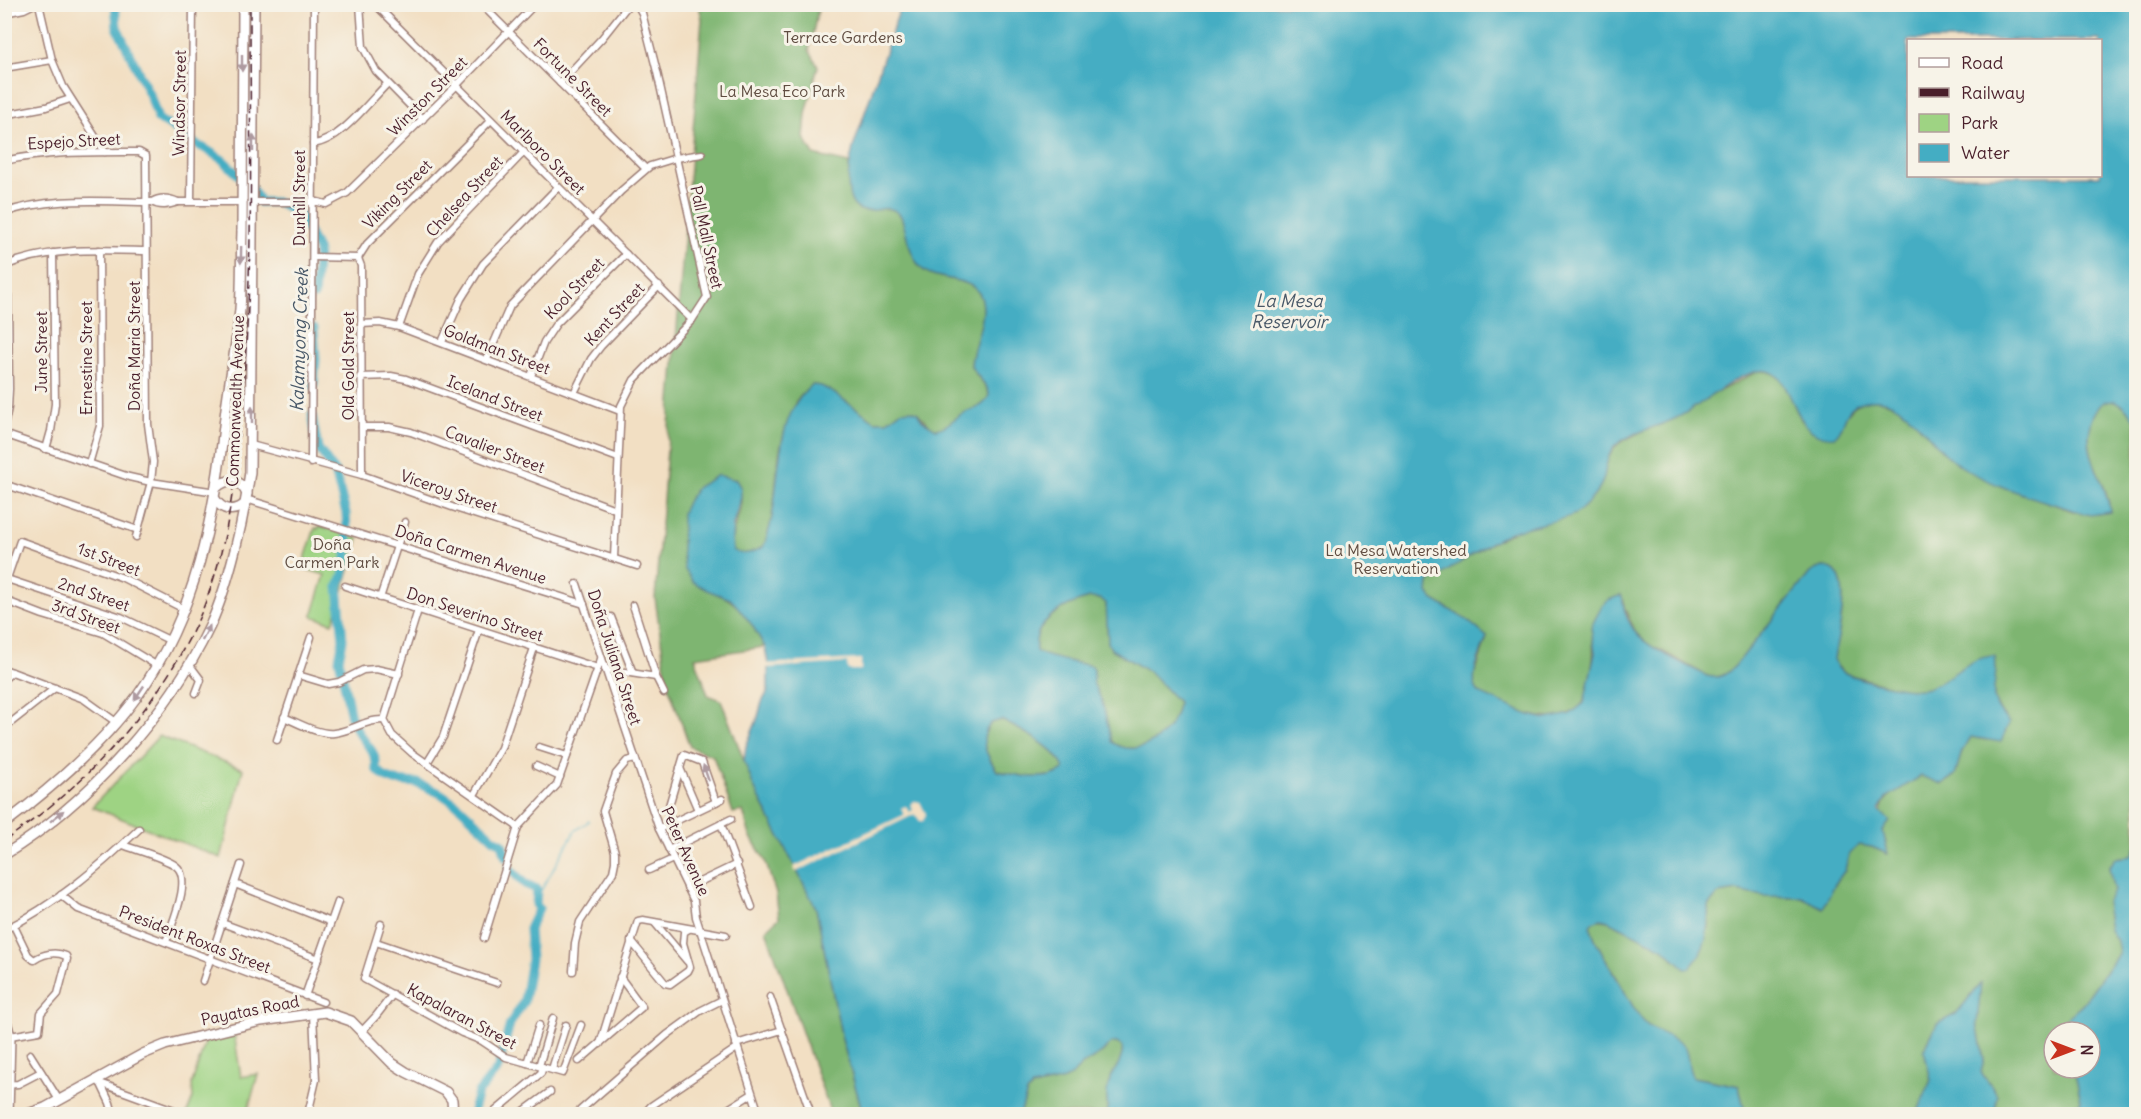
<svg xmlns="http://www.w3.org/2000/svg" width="2141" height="1119" font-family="Delius,sans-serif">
<rect width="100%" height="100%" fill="#f7f3e8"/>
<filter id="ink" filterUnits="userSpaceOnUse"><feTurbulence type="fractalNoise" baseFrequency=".0167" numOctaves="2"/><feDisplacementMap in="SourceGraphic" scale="12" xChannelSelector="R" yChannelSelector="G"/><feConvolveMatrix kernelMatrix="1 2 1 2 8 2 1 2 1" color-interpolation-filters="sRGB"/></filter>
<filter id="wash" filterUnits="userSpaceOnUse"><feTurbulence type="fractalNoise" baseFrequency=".008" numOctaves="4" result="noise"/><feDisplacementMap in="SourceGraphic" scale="24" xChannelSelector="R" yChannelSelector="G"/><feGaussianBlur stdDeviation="1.35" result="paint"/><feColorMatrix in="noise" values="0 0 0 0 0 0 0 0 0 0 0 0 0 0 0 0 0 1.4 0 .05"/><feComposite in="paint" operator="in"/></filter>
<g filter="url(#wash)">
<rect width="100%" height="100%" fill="#f2dfc3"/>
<g fill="#9ed383" stroke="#747957" stroke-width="1.5">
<polygon points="319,526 359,538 333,623 312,616 325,575 302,568 315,528 318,529"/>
<polygon points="159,736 243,769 221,858 92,807"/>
<polygon points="234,1033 241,1077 258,1074 247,1114 192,1114 187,1113 193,1098 192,1083 206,1040"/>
</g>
<g fill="#7eb571" stroke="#646a4e" stroke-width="1.5">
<path d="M699,5h120l-10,45 9,16 -12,48 -2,24 10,17 35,8v29l9,16c15,6 31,-7 43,8 6,16 8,39 20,52 17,17 61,4 62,39 1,20 -11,39 -12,59l4,7 11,14 3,7 -2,6 -3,4 -24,11 -17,13 -10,1 -16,-17 -16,-1 -14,10h-12l-46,-31 -8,-4 -9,-1 -16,16c-5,16 -13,32 -16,49 -6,32 -3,67 -17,97 -9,5 -20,10 -30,4 -3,-25 8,-33 8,-53 0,-5 -3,-13 -5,-18l-17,114c20,9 38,32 46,53l-70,10 13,38 13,5 33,87 62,121 26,131 21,75h-32l-65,-184 13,-12 -3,-24 -11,-34 -15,-24 -7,-25 -10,2 -20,-57 -23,-9 -23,-65 -12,-84 47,-579z"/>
<path d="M1758,371c30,-2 32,29 44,50l39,8c6,-24 24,-35 49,-26 25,9 41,39 61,55 27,23 64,32 96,44 13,4 26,10 40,12 7,1 15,-1 23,-2 -1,-27 -22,-48 -21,-76 1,-13 8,-41 27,-35 8,4 15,13 20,19v427l-4,9 -16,2 -7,9 5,25 -8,10 4,28 7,11 2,12 -38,53 -22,18 3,8h-8v36h20l2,5 5,28 -10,13h-77l4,-18 -17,-24 3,-12 -7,-36 3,-40 -24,30 -19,10 -13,25 7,31 -14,34h-177l4,-6 -5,-22 -46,-9c-7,-9 -3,-21 -10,-30 -10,-12 -27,-13 -38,-24 -11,-11 -18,-27 -25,-40 -10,-18 -24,-37 -30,-57l5,-7 14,2 54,27 13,13 33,-33 -1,-22 10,-12 19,-3 26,5 39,1 21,11 12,-24 10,-14 4,-16 10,-9 13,2 15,7c1,-9 -3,-15 -4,-23 -9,-35 12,-39 38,-55l22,8 12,-9 7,-24 9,-14 15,3 23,-17c-18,-20 -17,-31 -13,-56 -21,7 -48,19 -70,22 -22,3 -43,-5 -64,-11 -13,-3 -24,-5 -28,-19 3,-20 19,-79 -2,-90 -8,-4 -15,-1 -22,4l-75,93c-9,9 -15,13 -28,10l-45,-25 -14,-6 -12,-12 -12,-26v-6l-33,26c4,25 3,31 -2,55 -2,7 -2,17 -7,22 -25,29 -75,5 -103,-11l-4,-6 -2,-7 14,-43 -20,-17 -35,-21 -4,-6 1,-11c18,-10 34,-23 52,-33 37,-22 78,-38 117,-58 7,-16 7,-38 23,-49z"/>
<path d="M1090,598l11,1 5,4 2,39 3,7 40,24 27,29c-1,29 -39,60 -66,40l-19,-59 1,-13 -2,-4c-13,-3 -48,-8 -56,-15 -4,-30 29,-47 54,-53z"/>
<path d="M1001,720c19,10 59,28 63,50 -20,13 -45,5 -67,1 -10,-15 -20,-32 -6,-48z"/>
<path d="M1111,1043h6l5,3c3,14 -11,26 -14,40 -3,10 0,18 0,28h-88l7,-21 5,-6 32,-7 8,-5 10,-10 20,-12z"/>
</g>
<g fill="#44adc3" stroke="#476677" stroke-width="1.5" fill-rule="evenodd">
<path d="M901,5h1235v415c-5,-6 -12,-15 -20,-19 -19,-6 -26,22 -27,35 -1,28 19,49 21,76l-20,3 -11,-3c-42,-14 -91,-25 -127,-52 -25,-20 -49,-69 -87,-59 -25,6 -17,26 -31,36 -47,4 -37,-73 -75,-66 -31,6 -58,37 -87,49 -15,7 -48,15 -58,27 -7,8 -8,21 -10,30 -4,15 -15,26 -27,36 -10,7 -50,13 -66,19 -29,13 -54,35 -82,50l-1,11 4,6 35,21 20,17c-6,17 -20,41 -8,56l50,22 17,4 24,-5 14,-11 11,-50 -4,-26 11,-21 7,-6 12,-5c3,5 2,7 3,13 1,7 8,19 12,25 10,14 54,34 71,43 13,3 19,-1 28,-10l75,-93c7,-5 14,-8 22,-4 21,11 5,70 2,90 2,7 4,11 11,14 15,7 67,20 83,15 23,-8 41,-32 67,-32 5,32 -13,38 14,67l-8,19 -30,-5 -9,14 -7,24 -13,9 -21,-8 -35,22 -7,12 11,11 -7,10 5,23 -16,-7 -13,-2 -10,9 -4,16 -10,14 -12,24 -21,-11 -39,-1 -26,-5 -19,3 -10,12c1,26 -1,42 -18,62h-5l-22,-20 -54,-27 -8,-2 -9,3 -2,4c6,20 20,39 30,58 8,12 14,28 25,39 10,11 30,12 39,24 6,9 2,21 9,30l46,9 5,22 -4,6h-632c0,-10 -3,-18 0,-28 3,-14 17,-26 14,-40l-5,-3h-6l-9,10 -20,12 -10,10 -8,5 -32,7 -5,6 -7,21h-157l-21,-75 -26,-131 -62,-121 -10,-26 2,-15 11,-26 5,-18 6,-11v-27l-3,-17 -13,-22 -16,-20 -6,-6 -23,-9 -14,-8 -8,-12 -3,-18v-39l6,-13 9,-13 21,-12 18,5 5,8v10l-8,27 -1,14 1,11c10,7 21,2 30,-3 22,-48 4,-125 49,-162l9,1 8,4 46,31h12l14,-10 10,-1 6,2 6,9 13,8c10,-1 16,-9 24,-14 8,-5 19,-6 25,-13 2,-2 4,-6 4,-8 -1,-10 -14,-19 -18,-28 1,-20 13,-39 12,-59 -1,-35 -45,-22 -62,-39 -12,-13 -14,-36 -20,-52 -11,-13 -21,-5 -35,-5 -26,-1 -17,-47 -13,-63zM1908,40h192v136h-192zM1090,598l11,1 5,4 2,40 3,6 40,24 27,29c-1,29 -39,60 -66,40l-10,-41 -9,-18 1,-13 -2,-4c-13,-3 -48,-8 -56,-15 -4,-31 29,-47 54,-53zM1001,720c19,10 59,28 63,50 -20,13 -46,5 -67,1 -10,-15 -20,-32 -6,-48z"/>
<polygon points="2136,847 2136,1114 2071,1114 2081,1101 2074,1068 2090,1068 2090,1032 2062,1032 2059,1024 2081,1006 2119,953 2117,941 2110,930 2106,902 2114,891 2109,867 2116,858 2132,856"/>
<polygon points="1981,983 1977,1024 1984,1060 1981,1072 1998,1096 1994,1114 1917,1114 1931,1080 1924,1050 1937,1024 1956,1014"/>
</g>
<g fill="#f2dfc3">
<polygon points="861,659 861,670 848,670 847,663 765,668 765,664"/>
<polygon points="914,801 920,802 926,814 923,821 920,821 915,814 796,872 793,867 904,815 901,808 906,806 909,812 913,810 911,805"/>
</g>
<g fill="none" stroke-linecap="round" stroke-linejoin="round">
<polyline stroke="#44adc3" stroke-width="1.5" points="537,894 542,889 575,831 589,821"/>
<g stroke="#44adc3" stroke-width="9">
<polyline points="115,4 117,27 151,98 158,119 189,138 195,144 204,148 223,160 251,187 260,202 277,202 300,215 318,251 314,296"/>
<polyline points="314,386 316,359 314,328"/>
<polyline points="312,415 318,448 335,472 346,513 348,547 343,576 338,586 343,640 339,659 351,717 358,732 372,751 376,761 376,769 385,777 395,781 417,783 440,793 459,806 494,839 502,843 506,857"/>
<polyline points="474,1114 474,1106 478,1093 498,1068 510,1024 524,1001 531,959 529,929 539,908 536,906 537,889 525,884 509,868"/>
</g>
</g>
</g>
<g filter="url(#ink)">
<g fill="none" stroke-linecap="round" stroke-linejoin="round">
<defs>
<g id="street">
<polyline points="39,4 52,60 63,86 105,152"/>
<polyline points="360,4 363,47 376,71 423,119"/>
<polyline points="375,4 692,320"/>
<polyline points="481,4 645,168"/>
<polyline points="4,13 24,9 34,4"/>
<polyline points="4,68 52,60"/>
<polyline points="560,83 602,38 629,4"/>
<polyline points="4,115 46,107 70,99"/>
<path d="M313,144c27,-3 55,-41 74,-60"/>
<path d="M4,161c45,-10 90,-9 135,-9l7,4 2,268 5,38 -2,20 -15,55"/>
<polyline points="191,201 193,4"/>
<path d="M152,202c8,5 17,3 26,0h64"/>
<polyline points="253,202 318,202 326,204 347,193 456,86 535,4"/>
<path d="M4,213c47,-17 99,-11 148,-11 8,-5 17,-4 26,0"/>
<polyline points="313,257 358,258 367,244 491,120"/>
<polyline points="358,258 361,266 362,475"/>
<path d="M4,266c45,-19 95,-16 142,-15"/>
<polyline points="4,281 8,295 9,389 8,408 4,426"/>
<polyline points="361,324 380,323 399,327 620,411"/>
<polyline points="399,327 418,274 438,242 524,152"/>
<polyline points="442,342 461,299 483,264 558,187"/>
<polyline points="487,359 510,306 621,191 650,166 676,158 702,154"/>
<polyline points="531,376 544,342 556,324 626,254"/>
<polyline points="360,377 391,376 406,379 618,458"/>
<polyline points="574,393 591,359 601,346 659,286"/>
<polyline points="362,427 389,427 411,432 615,509"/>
<polyline points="4,434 129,477 151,482 216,492"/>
<polyline points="251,445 362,475 452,507 637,566"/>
<polyline points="46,449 51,431 55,404 53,253"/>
<polyline points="311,463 314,4"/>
<polyline points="89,464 100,426 99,250"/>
<polyline points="4,484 138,530"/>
<polyline points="246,499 584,604"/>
<polyline points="614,558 621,406 634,380 692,320 707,297 657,72 642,13 637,4"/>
<polyline points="7,579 121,617 169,640"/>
<polyline points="577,584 659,829 694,901 696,917 759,1114"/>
<polyline points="345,586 598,668"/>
<polyline points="4,587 20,541 123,578 184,609"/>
<polyline points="380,598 405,522"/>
<polyline points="4,600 43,615 103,633 156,665"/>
<polyline points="633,605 656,677 664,693"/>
<polyline points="611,617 633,673"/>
<polyline points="189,664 201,680 196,693"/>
<polyline points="4,669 84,699 116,722"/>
<polyline points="605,669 656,677"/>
<polyline points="298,675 328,684 339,682 363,670 376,669 399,674"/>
<polyline points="4,679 12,672"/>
<path d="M284,717c14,6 35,18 50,16 18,-2 32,-14 50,-13"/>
<polyline points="384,720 392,735 412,753 518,827"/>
<polyline points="384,720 418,610"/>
<polyline points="4,728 55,688"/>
<polyline points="277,740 311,637"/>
<polyline points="539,747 567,756"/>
<polyline points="427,763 443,737 479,630"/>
<polyline points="536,766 560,777"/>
<polyline points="680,768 698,810"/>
<polyline points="474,795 501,748 534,648"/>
<polyline points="671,823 668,809 684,755 702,762 716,802"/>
<polyline points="721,824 752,907"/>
<polyline points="659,829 722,799"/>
<path d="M123,845c13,5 43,13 53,21 17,13 -5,59 -10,76"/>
<polyline points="669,850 731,819"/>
<polyline points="649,870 673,859"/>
<polyline points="235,884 331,922"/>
<polyline points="687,888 737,864"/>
<polyline points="61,895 78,909 323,1002"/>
<polyline points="222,923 319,959"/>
<polyline points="655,923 687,961"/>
<polyline points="381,924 364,979 462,1033 482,1041 506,1057 563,1073 581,1025"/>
<path d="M4,930c51,-25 95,-63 135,-101"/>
<polyline points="484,938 518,827 557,785 601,659"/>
<polyline points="631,941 665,983 670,984 688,971 690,967 683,943 684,932 689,929"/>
<polyline points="376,942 497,983"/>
<polyline points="573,971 575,943 580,922 613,872 615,862 615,852 603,811 616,774 627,761 635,759"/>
<polyline points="203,981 241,865"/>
<polyline points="305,996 338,902"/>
<polyline points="770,997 811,1114"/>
<polyline points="362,1031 376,1016 393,994"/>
<path d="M10,1036l29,-5 2,-18 17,-19 9,-35 -1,-3c-11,-5 -23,-2 -32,4l-6,-5 -14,-29"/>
<polyline points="600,1044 638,921 643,920 726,935"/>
<polyline points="736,1044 782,1030"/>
<polyline points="30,1054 59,1100"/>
<polyline points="579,1061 642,1007 620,977"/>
<polyline points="527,1063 539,1025"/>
<polyline points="539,1066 553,1018"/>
<polyline points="552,1069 566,1025"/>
<polyline points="100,1082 110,1103 113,1114"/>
<polyline points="100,1083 185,1114"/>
<polyline points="6,1085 18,1084 41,1072"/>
<polyline points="308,1114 316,1080 313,1013"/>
<polyline points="492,1114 541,1073 543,1067"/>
<polyline points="520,1114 550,1092"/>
<polyline points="576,1114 667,1035 700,1011 722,1000"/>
<polyline points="644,1114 651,1106 737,1048"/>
<polyline points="720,1114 752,1094"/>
</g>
<g id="primary">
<path d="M217,487c12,-10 24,-7 30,7"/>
<path d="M215,499c7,12 20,14 31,4"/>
<path d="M4,824c49,-37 98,-79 134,-129 58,-81 77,-181 87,-278 4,-36 12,-72 15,-108 2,-26 1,-52 2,-78 1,-75 0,-151 1,-227"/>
<path d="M4,855c84,-52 164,-140 206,-229 19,-42 34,-108 40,-154l4,-468"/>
<polyline points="4,1015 10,1036 8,1114"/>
<polyline points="28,1114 45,1108 143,1054 165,1045 261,1021 325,1012 351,1021 392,1063 406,1072 446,1092 452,1100 453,1114"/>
</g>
</defs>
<use href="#street" stroke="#9e7f77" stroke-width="9"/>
<use href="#primary" stroke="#9e7f77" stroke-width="12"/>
<use href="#street" stroke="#fff" stroke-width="6"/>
<use href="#primary" stroke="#fff" stroke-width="9"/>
<path stroke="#4a1f2b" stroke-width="1.5" stroke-dasharray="9 4.5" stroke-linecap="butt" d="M4,841c83,-57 153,-131 195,-223 29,-66 36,-137 42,-207 13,-136 9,-271 9,-407"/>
</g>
<defs><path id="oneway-solid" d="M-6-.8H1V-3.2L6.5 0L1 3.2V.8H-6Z" transform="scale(1.5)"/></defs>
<g fill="#ae9aa0">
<use href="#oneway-solid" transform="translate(242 63) rotate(90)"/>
<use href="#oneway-solid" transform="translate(253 143) rotate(-90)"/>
<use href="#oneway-solid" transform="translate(241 255) rotate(91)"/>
<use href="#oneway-solid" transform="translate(252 415) rotate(-90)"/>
<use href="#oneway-solid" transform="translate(206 633) rotate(-63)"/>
<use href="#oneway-solid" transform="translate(139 693) rotate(124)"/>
<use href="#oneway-solid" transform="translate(706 773) rotate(-109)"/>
<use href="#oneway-solid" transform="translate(57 816) rotate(-39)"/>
</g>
</g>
<g text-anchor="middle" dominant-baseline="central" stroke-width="6" stroke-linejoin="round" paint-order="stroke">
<g font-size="16" fill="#5f4c41" stroke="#f7f3e8">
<text x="843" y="37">Terrace Gardens</text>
<text x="782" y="91">La Mesa Eco Park</text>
<text x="332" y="544">Doña<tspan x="332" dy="18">Carmen Park</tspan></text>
<text x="1396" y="550">La Mesa Watershed<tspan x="1396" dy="18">Reservation</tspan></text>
</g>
<g font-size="16" fill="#4a1f2b" stroke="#f7f3e8">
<text transform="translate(573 77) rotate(45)">Fortune Street</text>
<text transform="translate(427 96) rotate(-45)">Winston Street</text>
<text transform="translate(179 103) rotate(-89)">Windsor Street</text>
<text transform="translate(74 141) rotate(-3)">Espejo Street</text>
<text transform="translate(543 152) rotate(45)">Marlboro Street</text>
<text transform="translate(397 194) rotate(-45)">Viking Street</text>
<text transform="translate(464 196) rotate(-47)">Chelsea Street</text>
<text transform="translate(299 198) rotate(-90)">Dunhill Street</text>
<text transform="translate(707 237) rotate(78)">Pall Mall Street</text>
<text transform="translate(574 288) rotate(-46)">Kool Street</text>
<text transform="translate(614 314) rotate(-47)">Kent Street</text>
<text transform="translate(134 346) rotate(-90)">Doña Maria Street</text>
<text transform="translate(497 349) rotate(21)">Goldman Street</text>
<text transform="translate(41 352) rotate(-90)">June Street</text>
<text transform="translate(86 358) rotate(-90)">Ernestine Street</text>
<text transform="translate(348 366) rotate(-90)">Old Gold Street</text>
<text transform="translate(495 398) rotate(21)">Iceland Street</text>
<text transform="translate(235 401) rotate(-88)">Commonwealth Avenue</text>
<text transform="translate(495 449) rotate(21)">Cavalier Street</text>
<text transform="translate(449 491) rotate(19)">Viceroy Street</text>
<text transform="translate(471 554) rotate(18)">Doña Carmen Avenue</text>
<text transform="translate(109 559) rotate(21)">1st Street</text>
<text transform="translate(94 594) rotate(19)">2nd Street</text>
<text transform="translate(475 614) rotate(18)">Don Severino Street</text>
<text transform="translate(86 616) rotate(20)">3rd Street</text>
<text transform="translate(615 657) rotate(72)">Doña Juliana Street</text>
<text transform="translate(686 851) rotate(66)">Peter Avenue</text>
<text transform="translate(195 939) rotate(21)">President Roxas Street</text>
<text transform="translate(250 1010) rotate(-11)">Payatas Road</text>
<text transform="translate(462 1016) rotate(28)">Kapalaran Street</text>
</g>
<g font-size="18" font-style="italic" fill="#485868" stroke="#f7f3e8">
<text x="1289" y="300">La Mesa<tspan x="1289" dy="21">Reservoir</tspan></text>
<text transform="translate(299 340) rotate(-88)">Kalamyong Creek</text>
</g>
</g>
<rect width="2141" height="1119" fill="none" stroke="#f7f3e8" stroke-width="24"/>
<rect x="1907" y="39" width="195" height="138" fill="#f7f3e8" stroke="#b29e9c" stroke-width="1.5"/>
<rect x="1919" y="58" width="30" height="9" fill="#ffffff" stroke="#b29e9c" stroke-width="1.5"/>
<text x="1961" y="69" font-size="18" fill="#4a1f2b">Road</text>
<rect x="1919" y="88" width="30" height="9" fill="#4a1f2b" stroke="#b29e9c" stroke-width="1.5"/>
<text x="1961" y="99" font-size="18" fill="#4a1f2b">Railway</text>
<rect x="1919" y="114" width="30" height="18" fill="#9ed383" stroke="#b29e9c" stroke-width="1.5"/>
<text x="1961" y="129" font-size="18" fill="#4a1f2b">Park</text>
<rect x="1919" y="144" width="30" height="18" fill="#44adc3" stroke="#b29e9c" stroke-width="1.5"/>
<text x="1961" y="159" font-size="18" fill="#4a1f2b">Water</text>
<g transform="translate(2072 1050) rotate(90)"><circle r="28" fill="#f7f3e8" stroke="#b29e9c" stroke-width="1.5"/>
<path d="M0-4.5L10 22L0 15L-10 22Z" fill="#c8321e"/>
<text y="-9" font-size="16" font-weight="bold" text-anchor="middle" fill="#4a1f2b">N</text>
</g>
</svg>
